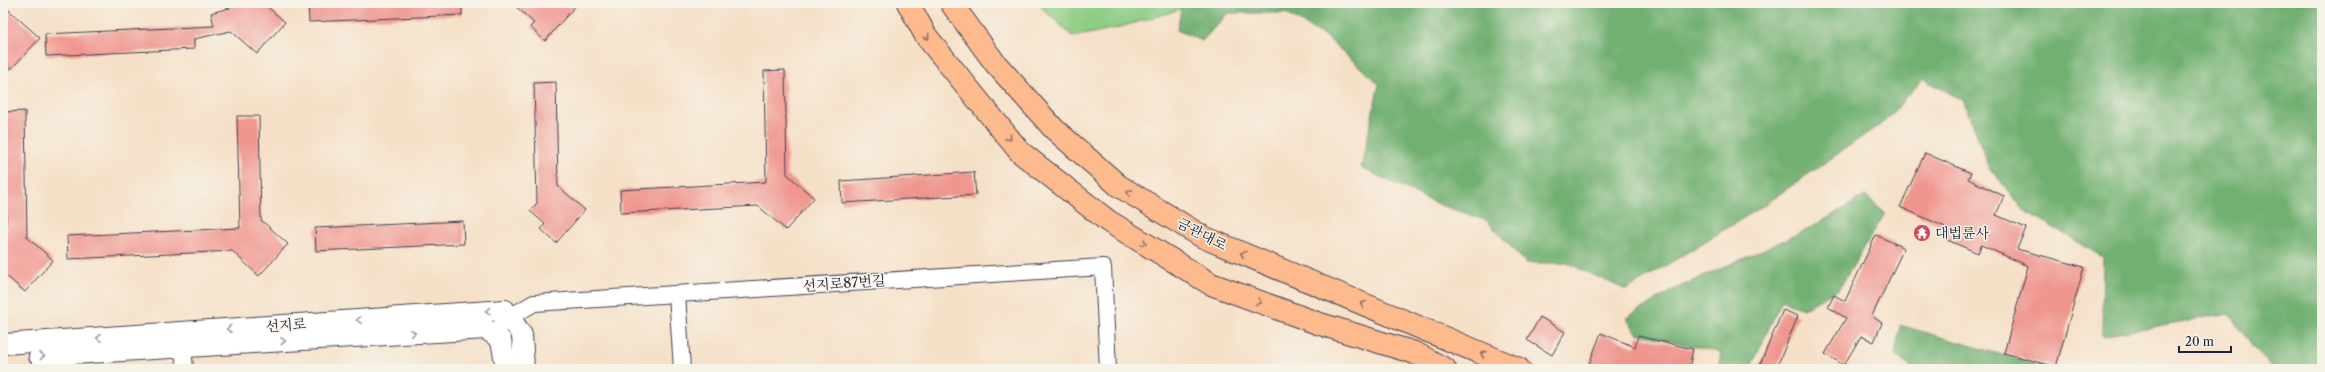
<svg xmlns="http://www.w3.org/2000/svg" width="2325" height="372" font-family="'Libre Caslon Text','Noto Serif KR',serif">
<rect width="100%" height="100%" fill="#f7f3e8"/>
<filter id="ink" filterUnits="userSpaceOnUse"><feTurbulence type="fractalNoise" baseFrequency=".025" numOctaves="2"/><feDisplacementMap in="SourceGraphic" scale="8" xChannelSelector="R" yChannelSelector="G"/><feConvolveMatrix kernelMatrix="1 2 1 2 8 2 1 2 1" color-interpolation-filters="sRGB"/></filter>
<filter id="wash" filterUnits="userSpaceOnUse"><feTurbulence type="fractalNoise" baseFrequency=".012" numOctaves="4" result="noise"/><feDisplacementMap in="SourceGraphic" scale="16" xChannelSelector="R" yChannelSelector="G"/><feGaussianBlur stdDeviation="0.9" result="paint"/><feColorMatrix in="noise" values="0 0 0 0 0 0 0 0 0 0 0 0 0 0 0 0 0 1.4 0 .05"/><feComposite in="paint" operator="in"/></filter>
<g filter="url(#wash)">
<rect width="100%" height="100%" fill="#f5e0c7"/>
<polygon fill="#8ecd84" stroke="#587860" points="1037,3 1181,3 1181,9 1117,28 1073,37"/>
<g fill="#72b072" stroke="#4a6956">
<polygon points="1181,3 2322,3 2322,369 2274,369 2254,349 2229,313 2102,336 2103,257 2022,209 1989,166 1963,100 1923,79 1885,121 1758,209 1626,290 1567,263 1526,263 1486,220 1440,205 1361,168 1379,84 1325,36 1285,13 1228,13 1202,41 1177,30 1181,9"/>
<polygon points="1865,196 1885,213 1839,289 1803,309 1782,300 1750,369 1718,369 1721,353 1637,333 1626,318 1679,287 1807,230"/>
<polygon points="1900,325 2050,369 1913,369 1895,355"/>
</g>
<g id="blocks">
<g fill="#ef968f">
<polygon points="237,3 263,3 285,22 257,54 231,31 194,39 194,49 46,56 45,34 214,26 211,13 237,6"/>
<polygon points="308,3 462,3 462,15 309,22"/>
<polygon points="512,3 578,3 545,41 530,27 534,23"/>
<polygon points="3,5 40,38 11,69 3,62"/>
<polygon points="785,70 787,174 814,198 786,230 758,206 621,213 620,190 766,182 764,71"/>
<polygon points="556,82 558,186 585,210 556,243 541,229 545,224 530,211 537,203 534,83"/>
<polygon points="25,111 27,237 53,260 25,292 3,273 3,257 6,254 6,190 4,190 3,112"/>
<polygon points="237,116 259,116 261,220 288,244 259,276 232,251 68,259 67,236 240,228"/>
<polygon points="1925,153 1971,173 1968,179 2004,196 1996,215 2026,228 2017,249 2084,267 2056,367 2004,353 2028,266 1981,245 1978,253 1947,240 1952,230 1900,207"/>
<polygon points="974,172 976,195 842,203 841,181"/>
<polygon points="463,221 464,244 316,251 315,228"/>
<polygon points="1876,235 1904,248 1872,316 1882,323 1874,342 1861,336 1844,365 1825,354 1846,318 1828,307 1834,295 1845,301"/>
<polygon points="1783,310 1798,316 1776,369 1758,369"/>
<polygon points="1540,317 1565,332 1552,355 1527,340"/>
<polygon points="1601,333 1635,347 1638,336 1693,349 1689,369 1587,369"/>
</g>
</g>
</g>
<g filter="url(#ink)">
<use href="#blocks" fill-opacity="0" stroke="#423e50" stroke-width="1"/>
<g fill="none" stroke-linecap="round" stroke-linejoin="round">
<defs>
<g id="minor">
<polyline points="677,294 682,369"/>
<polyline points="493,334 510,317 534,303 1103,267 1108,369"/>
<polyline points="182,336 185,369"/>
</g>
<g id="tertiary">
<polyline points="3,344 505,310 522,335 524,369"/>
<polyline points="39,356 486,329 501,340 506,369"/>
</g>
<g id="primary">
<polyline points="908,3 926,36 1020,152 1108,221 1211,284 1317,323 1415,353 1445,369"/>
<polyline points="951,3 995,63 1054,129 1119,186 1203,237 1519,369"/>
</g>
</defs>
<use href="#minor" stroke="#423e50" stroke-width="18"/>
<use href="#tertiary" stroke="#423e50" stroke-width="22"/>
<use href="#primary" stroke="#423e50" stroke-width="24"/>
<use href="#minor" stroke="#fff" stroke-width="16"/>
<use href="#tertiary" stroke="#fff" stroke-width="20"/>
<use href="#primary" stroke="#fcba8d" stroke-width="22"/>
</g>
<defs><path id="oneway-chevron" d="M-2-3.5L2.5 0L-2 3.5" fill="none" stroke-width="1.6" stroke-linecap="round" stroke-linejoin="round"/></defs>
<g stroke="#8f6e64">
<use href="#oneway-chevron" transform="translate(927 37) rotate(55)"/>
<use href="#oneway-chevron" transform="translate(1009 138) rotate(51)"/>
<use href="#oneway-chevron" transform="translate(1129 192) rotate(-149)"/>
<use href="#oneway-chevron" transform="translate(1144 243) rotate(32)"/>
<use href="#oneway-chevron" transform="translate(1243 254) rotate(-157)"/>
<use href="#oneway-chevron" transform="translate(1259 302) rotate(20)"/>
<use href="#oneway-chevron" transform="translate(1363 304) rotate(-157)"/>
<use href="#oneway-chevron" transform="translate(1483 354) rotate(-157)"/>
</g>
<g stroke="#9c9ca7">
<use href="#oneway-chevron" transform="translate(488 311) rotate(176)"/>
<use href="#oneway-chevron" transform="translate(359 320) rotate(176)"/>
<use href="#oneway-chevron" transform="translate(229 329) rotate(176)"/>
<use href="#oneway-chevron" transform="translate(413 333) rotate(-3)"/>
<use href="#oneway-chevron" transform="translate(99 338) rotate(176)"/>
<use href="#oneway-chevron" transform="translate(283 341) rotate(-3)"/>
<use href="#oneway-chevron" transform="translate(42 356) rotate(-4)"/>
</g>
</g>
<defs>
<symbol id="temple-disc" viewBox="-11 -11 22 22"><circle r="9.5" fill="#d1495b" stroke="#f7f3e8"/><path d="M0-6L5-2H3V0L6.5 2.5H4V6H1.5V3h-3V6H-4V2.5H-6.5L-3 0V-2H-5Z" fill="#fff"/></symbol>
</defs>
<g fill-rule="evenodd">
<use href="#temple-disc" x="1912" y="223" width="20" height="20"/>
</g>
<g text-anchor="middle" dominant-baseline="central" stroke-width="3" stroke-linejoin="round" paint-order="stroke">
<g font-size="14" fill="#22223b" stroke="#f7f3e8" text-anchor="start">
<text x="1935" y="233">대법륜사</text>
</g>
<g font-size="14" fill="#22223b" stroke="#f7f3e8">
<text transform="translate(1202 234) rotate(27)">금관대로</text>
<text transform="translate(844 283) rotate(-4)">선지로87번길</text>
<text transform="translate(286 325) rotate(-4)">선지로</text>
</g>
</g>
<rect width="2325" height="372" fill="none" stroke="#f7f3e8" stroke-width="16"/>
<path d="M2179 346v6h52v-6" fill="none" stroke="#22223b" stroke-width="2"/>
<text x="2185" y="346" font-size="12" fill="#22223b" stroke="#f7f3e8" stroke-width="3" paint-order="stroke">20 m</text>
</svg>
